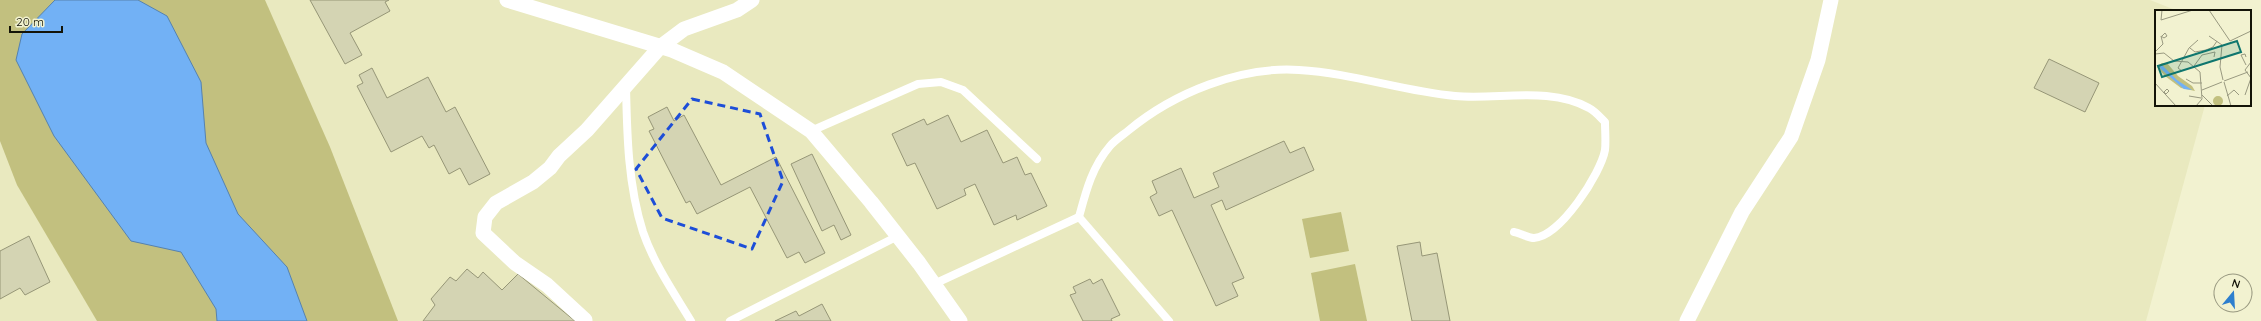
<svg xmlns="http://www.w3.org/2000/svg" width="2261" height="321" font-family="Quicksand,sans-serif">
<rect width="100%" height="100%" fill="#f2f2d0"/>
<polygon fill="#e9e9bf" points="0,0 2150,0 2178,11 2156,11 2156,105 2205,105 2146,321 0,321"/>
<g fill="#c2c07f">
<polygon points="0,0 265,0 330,147 398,321 97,321 17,185 0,141"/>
<polygon points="1341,212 1349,251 1310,258 1302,219"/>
<polygon points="1355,264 1367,321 1320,321 1311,273"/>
</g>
<polygon fill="#72b1f5" stroke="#5682ae" points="55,0 138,0 167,16 201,82 206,143 238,214 287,267 307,321 217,321 216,309 181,252 131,241 54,136 16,60 22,34"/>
<g fill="#d4d4b3" stroke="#969677">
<polygon points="310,0 389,0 385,2 390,11 350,33 362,55 345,64"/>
<polygon points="2049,59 2099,83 2085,112 2034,88"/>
<polygon points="372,68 387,98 428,77 446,112 455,107 490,174 469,185 460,168 449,174 434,145 429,148 422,136 391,152 357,86 363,83 359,75"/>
<polygon points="667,107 674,121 684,115 721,185 776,157 825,253 805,263 799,252 787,258 750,187 697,214 690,201 686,203 649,131 654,129 648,117"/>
<polygon points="948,115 961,142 987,130 1003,163 1017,157 1025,175 1031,173 1047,206 1017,220 1016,215 994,225 975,184 964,189 966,195 937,209 915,163 907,166 892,134 924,119 927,125"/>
<polygon points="1284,141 1290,153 1304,147 1314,170 1226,210 1222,200 1211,205 1244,278 1232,283 1238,296 1216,306 1172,210 1159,216 1150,197 1157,193 1152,181 1181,168 1194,198 1219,187 1213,173"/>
<polygon points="812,154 851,235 841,240 834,225 822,231 791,164"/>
<polygon points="29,236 50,282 25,295 20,288 0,299 0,251"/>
<polygon points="1420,242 1422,256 1437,253 1450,321 1412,321 1397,246"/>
<polygon points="467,269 478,278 483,272 502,290 518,274 575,321 423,321 435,305 431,299 450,277 456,281"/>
<polygon points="1090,279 1093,284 1102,279 1120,315 1111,319 1112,321 1083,321 1070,295 1076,293 1073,287"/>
<polygon points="822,304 831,321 775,321 796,311 799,316"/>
</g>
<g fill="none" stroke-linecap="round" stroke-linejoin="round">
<g stroke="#fff" stroke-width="8">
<path d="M626,86c1,49 2,99 17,146 11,32 31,61 48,89"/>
<polyline points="811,131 918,84 941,82 963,90 1037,159"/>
<path d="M1079,217c7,-26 13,-50 31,-71 5,-6 13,-11 19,-16 45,-37 111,-64 170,-60 53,3 103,21 156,26 43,4 95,-10 134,12 6,3 11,9 16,14 0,9 1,19 0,28 -4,23 -45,87 -71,88 -6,0 -14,-5 -20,-6"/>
<polyline points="1079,217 1169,321"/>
<polyline points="934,284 1079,217"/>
<polyline points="730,321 898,236"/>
</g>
<g stroke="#fff" stroke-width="15">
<polyline points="507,0 672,50 723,72 811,131 871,202 919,263 960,321"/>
<polyline points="585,320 547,285 515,263 483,233 485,217 496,203 533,182 550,168 559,156 587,130 660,47 684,29 737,10 752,0"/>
<polyline points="1687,321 1742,212 1791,137 1818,60 1831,0"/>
</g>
</g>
<path fill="none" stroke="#1d4ed8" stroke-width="3" stroke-dasharray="8 5" stroke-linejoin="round" d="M692,99l68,15 23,67 -31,68 -90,-31 -26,-49z"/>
<g transform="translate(2155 10)">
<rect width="96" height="96" fill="#f2f2d0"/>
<path d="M7,53h5l11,13 14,10 3,5 -14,-3 -16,-12 -8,-9zM58 91a5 5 0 1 1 10 0a5 5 0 1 1-10 0Z" fill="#c2c07f"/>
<path d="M7,55l15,15 15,10 -8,-1 -22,-19 -3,-3z" fill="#72b1f5"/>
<path fill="none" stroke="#999980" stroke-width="1" d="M7,0l-1,10 32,-10M54,0l21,31 21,-10M54,26l13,9 -2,22 3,13M35,38l5,4 11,-2 7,-3 4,-6M0,42l8,-8 -2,-8 3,2 3,-2 -2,-3 -3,3M0,44l9,-1 10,8 14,1 12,10 2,27 -6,7M91,47l-1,-3 -4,1 5,10M96,52l-6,8 6,8M39,56l8,-11 13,-3 -1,5M27,61l-4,-3 11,-20 9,-8M31,69l7,4h9M69,71l24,-9M69,72l7,24M0,73l21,23M47,80l20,-8M8,83l4,-4 2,2 -3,3 -2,-2M47,85l11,11M90,85l6,-17M34,86l12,2M72,86l7,-6 5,5"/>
<path fill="#0f766e" fill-opacity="0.15" stroke="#0f766e" stroke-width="2" d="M82,31l4,11 -79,25 -4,-11z"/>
<rect width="96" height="96" fill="none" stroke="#141408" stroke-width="2"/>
</g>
<g transform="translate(2233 293) rotate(18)"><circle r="19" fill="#f2f2d0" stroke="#999980"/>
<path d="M0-3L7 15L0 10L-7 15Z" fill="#2d7fce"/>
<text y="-6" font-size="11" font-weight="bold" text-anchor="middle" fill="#141408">N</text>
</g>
<path d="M10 26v6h52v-6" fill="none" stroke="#141408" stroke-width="2"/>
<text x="16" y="26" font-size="12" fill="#141408" stroke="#f2f2d0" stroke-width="3" paint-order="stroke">20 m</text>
</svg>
